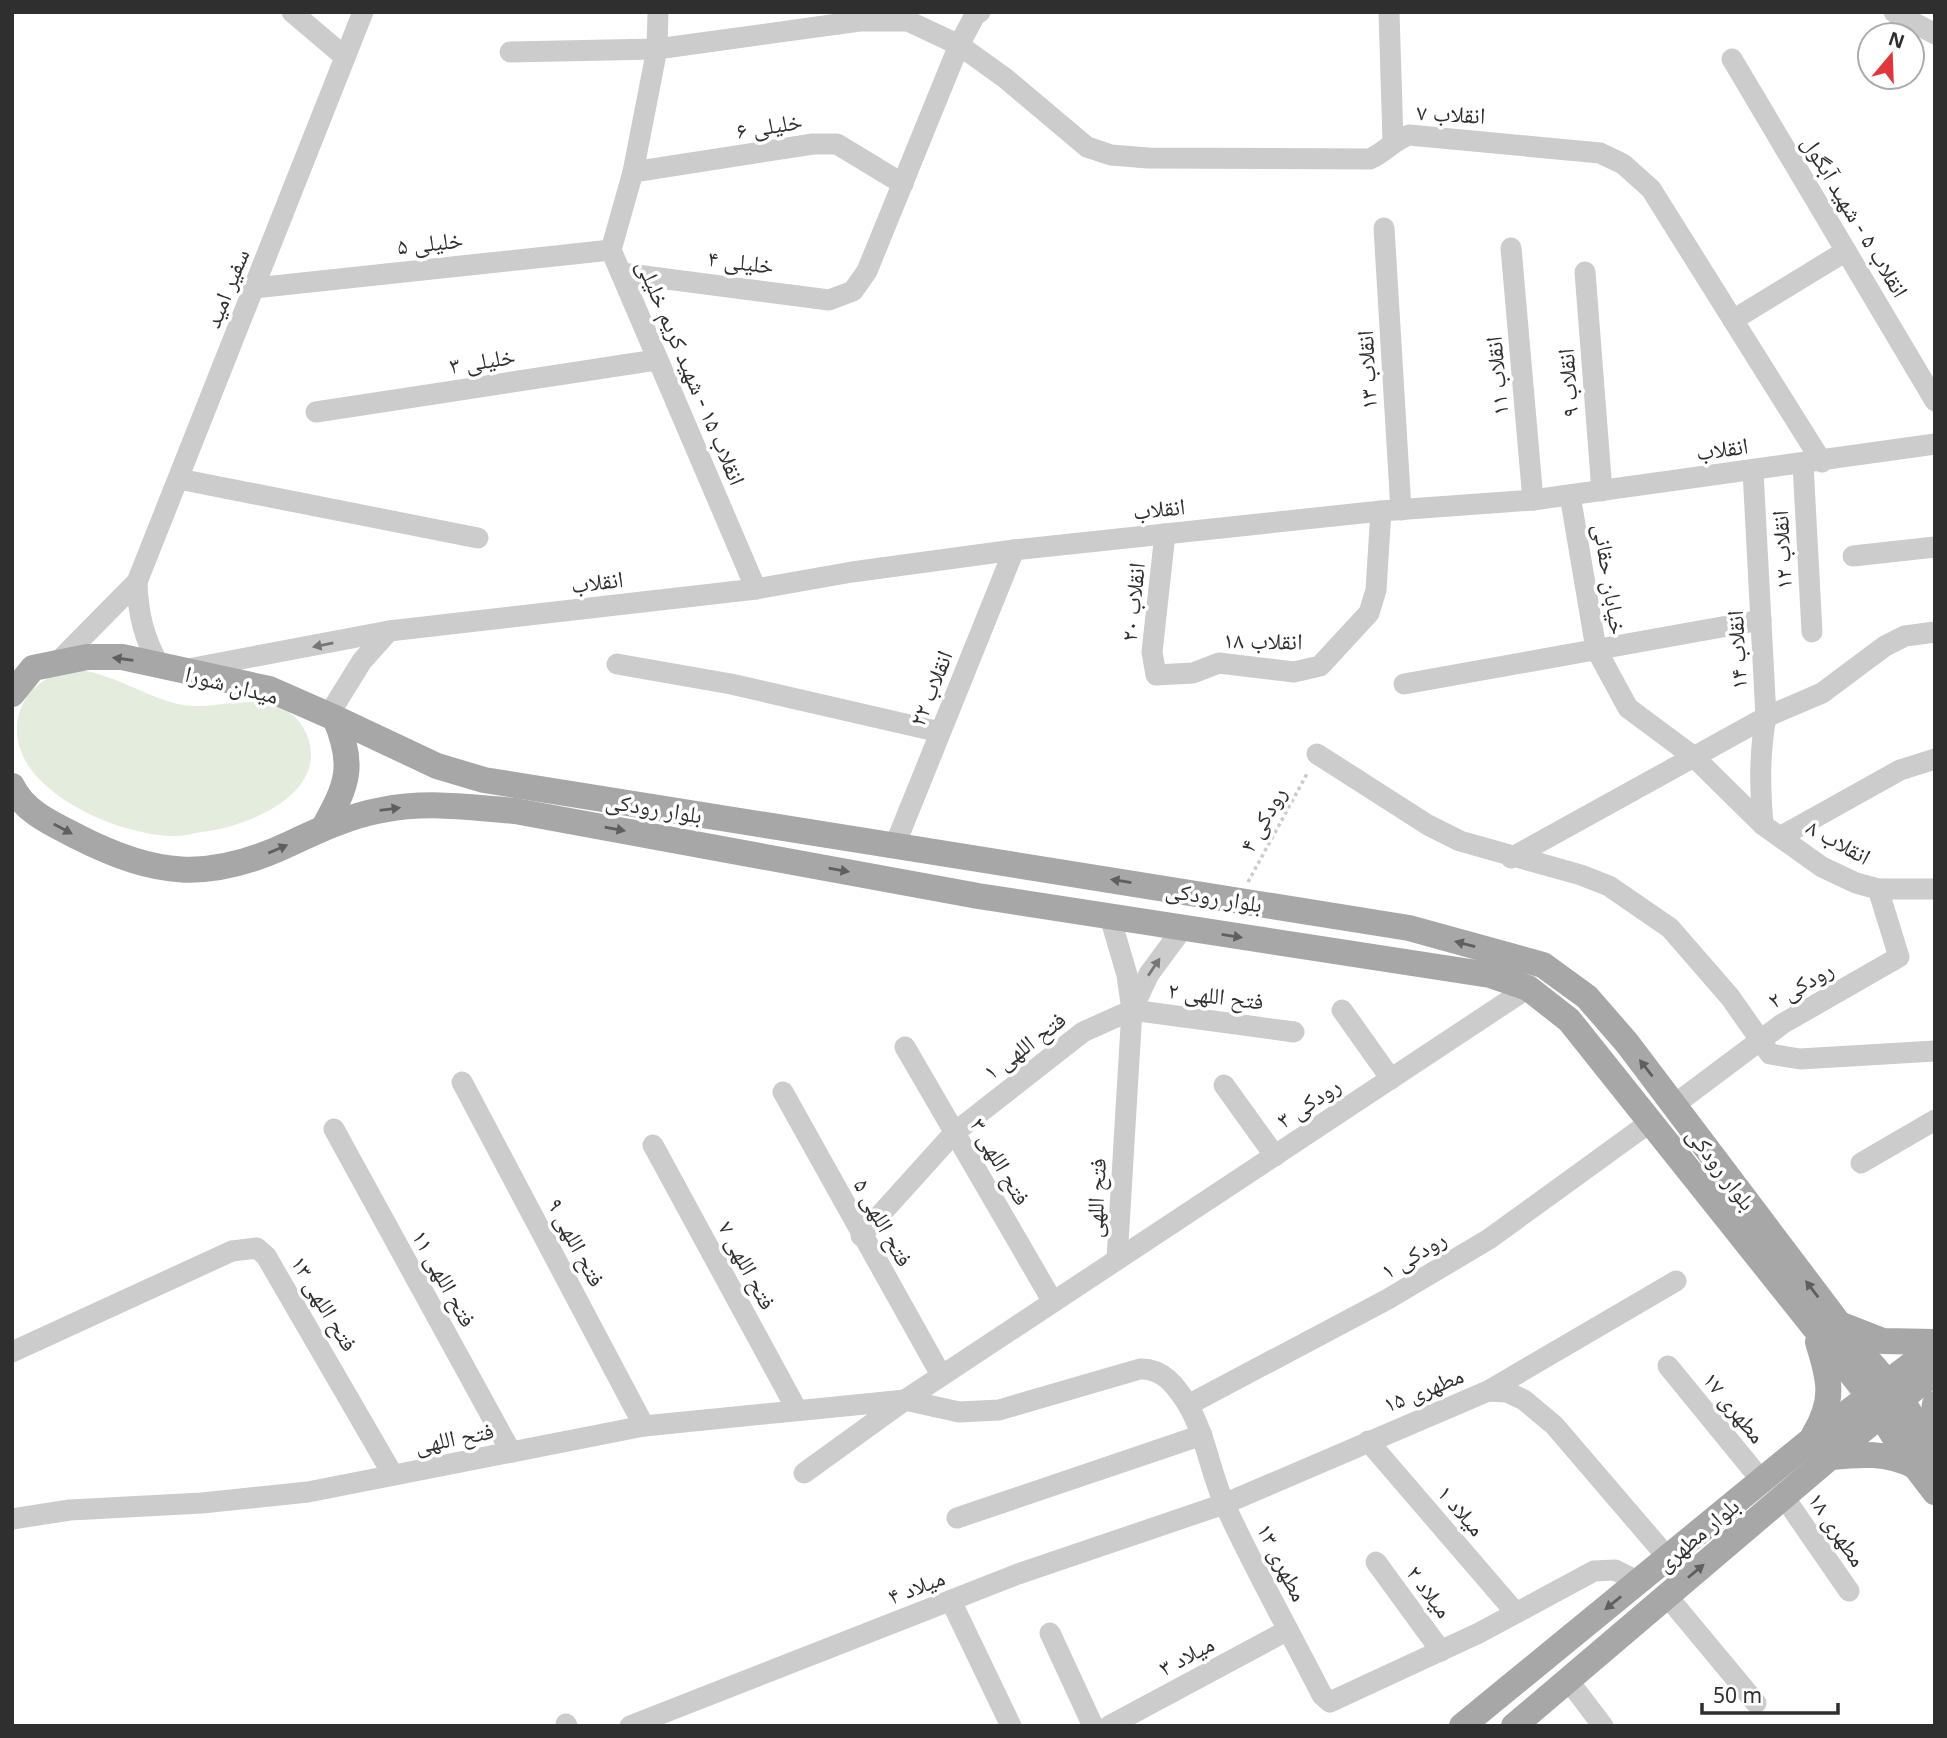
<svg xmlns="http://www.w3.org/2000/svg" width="1947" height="1738" font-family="'Noto Sans','Noto Naskh Arabic',sans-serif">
<rect width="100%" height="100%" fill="#fff"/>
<path fill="#e4ecdd" d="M72,669c39,3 69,26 106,35 34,8 73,-12 105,5 13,6 22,18 26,32 15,56 -64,86 -108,91 -9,2 -18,4 -27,4 -56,0 -174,-49 -155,-122 8,-27 28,-38 53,-45z"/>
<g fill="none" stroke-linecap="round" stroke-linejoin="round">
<polyline stroke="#ccc" stroke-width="3.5" stroke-dasharray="3.5 3.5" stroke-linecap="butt" points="1248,882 1308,772"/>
<g stroke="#ccc" stroke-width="21">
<polyline points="292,12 345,57"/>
<polyline points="658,12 657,49 633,172 611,250 756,589"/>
<polyline points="1389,12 1393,141"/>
<polyline points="1894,12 1935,34"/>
<path d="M510,52l147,-3 203,-28h48l51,24 46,33 82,69 24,8 37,3 222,1c15,-7 23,-18 39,-24l191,18 23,11 28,25 171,273"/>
<polyline points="1732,59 1935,401"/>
<polyline points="633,172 813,144 837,144 903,184"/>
<polyline points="1384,228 1401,510"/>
<polyline points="1511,248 1533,500"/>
<polyline points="1585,272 1602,491"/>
<polyline points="621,273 829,300 853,291 867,271 959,45 975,15 980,12"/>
<polyline points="254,288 611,250"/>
<polyline points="1733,320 1846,251"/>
<polyline points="316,412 656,360"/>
<polyline points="1803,464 1812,632"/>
<path d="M1753,471l13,246c-7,37 -6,71 -3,108"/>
<polyline points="179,479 478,538"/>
<polyline points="1570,495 1596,649 1628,708 1694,757 1763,825 1822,867 1856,883 1878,889 1935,889"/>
<polyline points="1165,534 1152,652 1156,675 1193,673 1219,663 1294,672 1320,666 1369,613 1376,590 1381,511"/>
<polyline points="1853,556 1935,547"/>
<polyline points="137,582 363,12"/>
<path d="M59,661l78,-79c1,33 7,56 23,85"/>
<polyline points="617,664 731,684 940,732"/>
<polyline points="188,669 389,631 756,589 852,572 1014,550 1381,511 1533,500 1935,444"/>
<polyline points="1404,684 1761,620"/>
<polyline points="328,716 362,661 389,631"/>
<polyline points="1317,754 1428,825 1460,841 1581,875 1609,886 1670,928 1730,997 1770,1054 1800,1059 1935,1051"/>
<polyline points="1780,837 1900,770 1935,759"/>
<polyline points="895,845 1014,550"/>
<polyline points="1511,858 1766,717 1822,693 1885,646 1905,636 1935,632"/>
<polyline points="1110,917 1127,975 1132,1010 1117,1259"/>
<polyline points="1132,1010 1294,1032"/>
<polyline points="1132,1010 1149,974 1183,928"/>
<polyline points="1342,1010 1391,1079"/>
<polyline points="905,1047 1053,1302"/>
<polyline points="462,1082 644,1426"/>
<polyline points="1224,1085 1275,1156"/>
<polyline points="783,1092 941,1375"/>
<polyline points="1674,1105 1782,1024 1899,957 1878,889"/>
<polyline points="334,1129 511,1452"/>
<polyline points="653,1145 797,1410"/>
<polyline points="1861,1163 1935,1120"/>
<polyline points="861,1236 954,1133 1083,1032 1132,1010"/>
<polyline points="12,1352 232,1251 257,1248 266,1256 393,1475"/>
<polyline points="1668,1366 1762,1481"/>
<polyline points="1488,1391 1676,1281"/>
<polyline points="1188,1405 1388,1299 1489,1239 1649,1123"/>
<polyline points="1368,1441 1516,1613"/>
<polyline points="804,1473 905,1400 1528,988"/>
<polyline points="1784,1497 1849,1591"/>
<polyline points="957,1518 1202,1435"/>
<path d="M12,1519l58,-9 132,-7 106,-11 336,-66 261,-26 54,12 40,-2 141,-41c23,-1 36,17 48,36 18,31 22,67 37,100 29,64 65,127 97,190l8,7 149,-69 115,-62 21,-1 24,12"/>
<polyline points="1376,1562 1441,1651"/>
<polyline points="1667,1596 1756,1703"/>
<polyline points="951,1601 1011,1726"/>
<polyline points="1050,1633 1093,1726"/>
<polyline points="1568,1680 1603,1726"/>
<polyline points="566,1724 567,1726"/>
<polyline points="630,1726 1018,1574 1224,1504 1488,1391 1507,1392 1524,1400 1554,1425 1668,1558"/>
<polyline points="1109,1726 1288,1630"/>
</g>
<g stroke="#a7a7a7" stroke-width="26">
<path d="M12,694l21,-26 54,-11h35l147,32 66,29c20,47 13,66 -11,109"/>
<polyline points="335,718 437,766 484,780 1409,928 1543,965 1587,997 1627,1043 1852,1341 1901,1399 1935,1455"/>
<path d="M12,786c12,26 41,38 66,51 76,39 130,45 209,8 30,-14 61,-29 95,-35 44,-9 88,-3 133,1l463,85 512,79 38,13 41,32 300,376 33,53 33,43"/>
<polyline points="1842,1325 1883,1341 1935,1342"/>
<polyline points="1935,1404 1931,1429 1935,1442"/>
<path d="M1814,1435c21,-35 16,-55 4,-93"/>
<path d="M1830,1457c32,-3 56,-5 85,9"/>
<polyline points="1462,1726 1811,1440 1935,1347"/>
<polyline points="1514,1726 1856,1435 1935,1372"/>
</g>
</g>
<defs><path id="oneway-solid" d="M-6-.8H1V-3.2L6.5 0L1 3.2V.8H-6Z" transform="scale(1.75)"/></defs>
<g fill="#767676">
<use href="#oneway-solid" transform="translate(323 645) rotate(169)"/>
<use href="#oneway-solid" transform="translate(1154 967) rotate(-56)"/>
</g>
<g fill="#5f5f5f">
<use href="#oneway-solid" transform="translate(123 659) rotate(-172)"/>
<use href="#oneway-solid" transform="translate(390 809) rotate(-7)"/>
<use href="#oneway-solid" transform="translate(63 829) rotate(28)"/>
<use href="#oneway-solid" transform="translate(615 829) rotate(10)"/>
<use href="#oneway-solid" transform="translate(278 849) rotate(-23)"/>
<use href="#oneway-solid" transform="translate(839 870) rotate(10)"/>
<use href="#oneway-solid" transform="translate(1121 881) rotate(-171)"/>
<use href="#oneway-solid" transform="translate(1232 936) rotate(9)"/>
<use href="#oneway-solid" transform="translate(1465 944) rotate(-165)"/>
<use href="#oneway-solid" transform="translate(1646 1068) rotate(-128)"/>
<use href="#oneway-solid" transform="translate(1812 1289) rotate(-127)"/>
<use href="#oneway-solid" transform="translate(1696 1571) rotate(-40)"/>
<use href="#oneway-solid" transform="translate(1613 1603) rotate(141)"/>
</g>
<g text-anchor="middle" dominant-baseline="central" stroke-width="7" stroke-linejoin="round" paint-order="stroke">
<g font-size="23" fill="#2f2f2f" stroke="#fff">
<text transform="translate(1451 113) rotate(3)">انقلاب ۷</text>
<text transform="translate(769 125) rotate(-9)">خلیلی ۶</text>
<text transform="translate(1856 216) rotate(59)">انقلاب ۵ - شهید آبگول</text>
<text transform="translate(430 242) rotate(-6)">خلیلی ۵</text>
<text transform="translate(741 261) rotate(7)">خلیلی ۴</text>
<text transform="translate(226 288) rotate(-68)">سفیر امید</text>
<text transform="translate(482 360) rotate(-9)">خلیلی ۳</text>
<text transform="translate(1366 370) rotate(-93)">انقلاب ۱۳</text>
<text transform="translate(692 372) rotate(67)">انقلاب ۱۵ - شهید کریم خلیلی</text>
<text transform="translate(1496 376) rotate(-95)">انقلاب ۱۱</text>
<text transform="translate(1567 383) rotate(-94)">انقلاب ۹</text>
<text transform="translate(1722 448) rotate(-8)">انقلاب</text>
<text transform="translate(1159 508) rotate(-6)">انقلاب</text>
<text transform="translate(1781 550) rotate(-93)">انقلاب ۱۲</text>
<text transform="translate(1611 579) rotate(81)">خیابان حقانی</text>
<text transform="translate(597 581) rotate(-7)">انقلاب</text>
<text transform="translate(1132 602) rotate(-84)">انقلاب ۲۰</text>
<text transform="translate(1263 640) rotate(1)">انقلاب ۱۸</text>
<text transform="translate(1736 650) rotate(-93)">انقلاب ۱۴</text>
<text transform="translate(232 684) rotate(14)">میدان شورا</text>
<text transform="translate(930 688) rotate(-68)">انقلاب ۲۲</text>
<text transform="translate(654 807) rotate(9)">بلوار رودکی</text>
<text transform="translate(1262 819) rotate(-61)">رودکی ۴</text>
<text transform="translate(1839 841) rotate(29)">انقلاب ۸</text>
<text transform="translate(1214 896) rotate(9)">بلوار رودکی</text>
<text transform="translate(1800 984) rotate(-30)">رودکی ۲</text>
<text transform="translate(1216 995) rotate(7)">فتح اللهی ۲</text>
<text transform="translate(1024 1045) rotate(-37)">فتح اللهی ۱</text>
<text transform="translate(1308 1102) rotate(-34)">رودکی ۳</text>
<text transform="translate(1001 1161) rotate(60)">فتح اللهی ۳</text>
<text transform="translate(1722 1168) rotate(53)">بلوار رودکی</text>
<text transform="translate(1095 1198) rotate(-87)">فتح اللهی</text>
<text transform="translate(884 1222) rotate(61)">فتح اللهی ۵</text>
<text transform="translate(577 1242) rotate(62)">فتح اللهی ۹</text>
<text transform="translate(1413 1254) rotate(-31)">رودکی ۱</text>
<text transform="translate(748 1265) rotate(62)">فتح اللهی ۷</text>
<text transform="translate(445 1278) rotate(61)">فتح اللهی ۱۱</text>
<text transform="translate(325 1303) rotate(59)">فتح اللهی ۱۳</text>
<text transform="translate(1423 1389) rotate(-22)">مطهری ۱۵</text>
<text transform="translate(1735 1407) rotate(51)">مطهری ۱۷</text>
<text transform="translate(454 1437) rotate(-11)">فتح اللهی</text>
<text transform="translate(1462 1510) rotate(49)">میلاد ۱</text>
<text transform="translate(1838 1529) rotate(56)">مطهری ۱۸</text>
<text transform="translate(1697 1534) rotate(-40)">بلوار مطهری</text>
<text transform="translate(1283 1562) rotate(63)">مطهری ۱۳</text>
<text transform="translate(916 1586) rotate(-21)">میلاد ۴</text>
<text transform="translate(1430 1591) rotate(53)">میلاد ۲</text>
<text transform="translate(1186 1655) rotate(-28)">میلاد ۳</text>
</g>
</g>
<rect width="1947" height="1738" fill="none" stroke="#2f2f2f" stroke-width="28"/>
<g transform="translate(1891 56) rotate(19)"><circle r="33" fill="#ffffff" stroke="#acacac" stroke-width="2"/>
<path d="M0-5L12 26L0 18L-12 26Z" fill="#e1363c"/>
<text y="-10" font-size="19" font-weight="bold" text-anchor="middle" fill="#2f2f2f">N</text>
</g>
<path d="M1702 1703v10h136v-10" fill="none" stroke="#2f2f2f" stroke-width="3.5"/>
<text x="1713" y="1703" font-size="21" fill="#2f2f2f" stroke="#ffffff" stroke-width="5" paint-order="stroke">50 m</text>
</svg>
